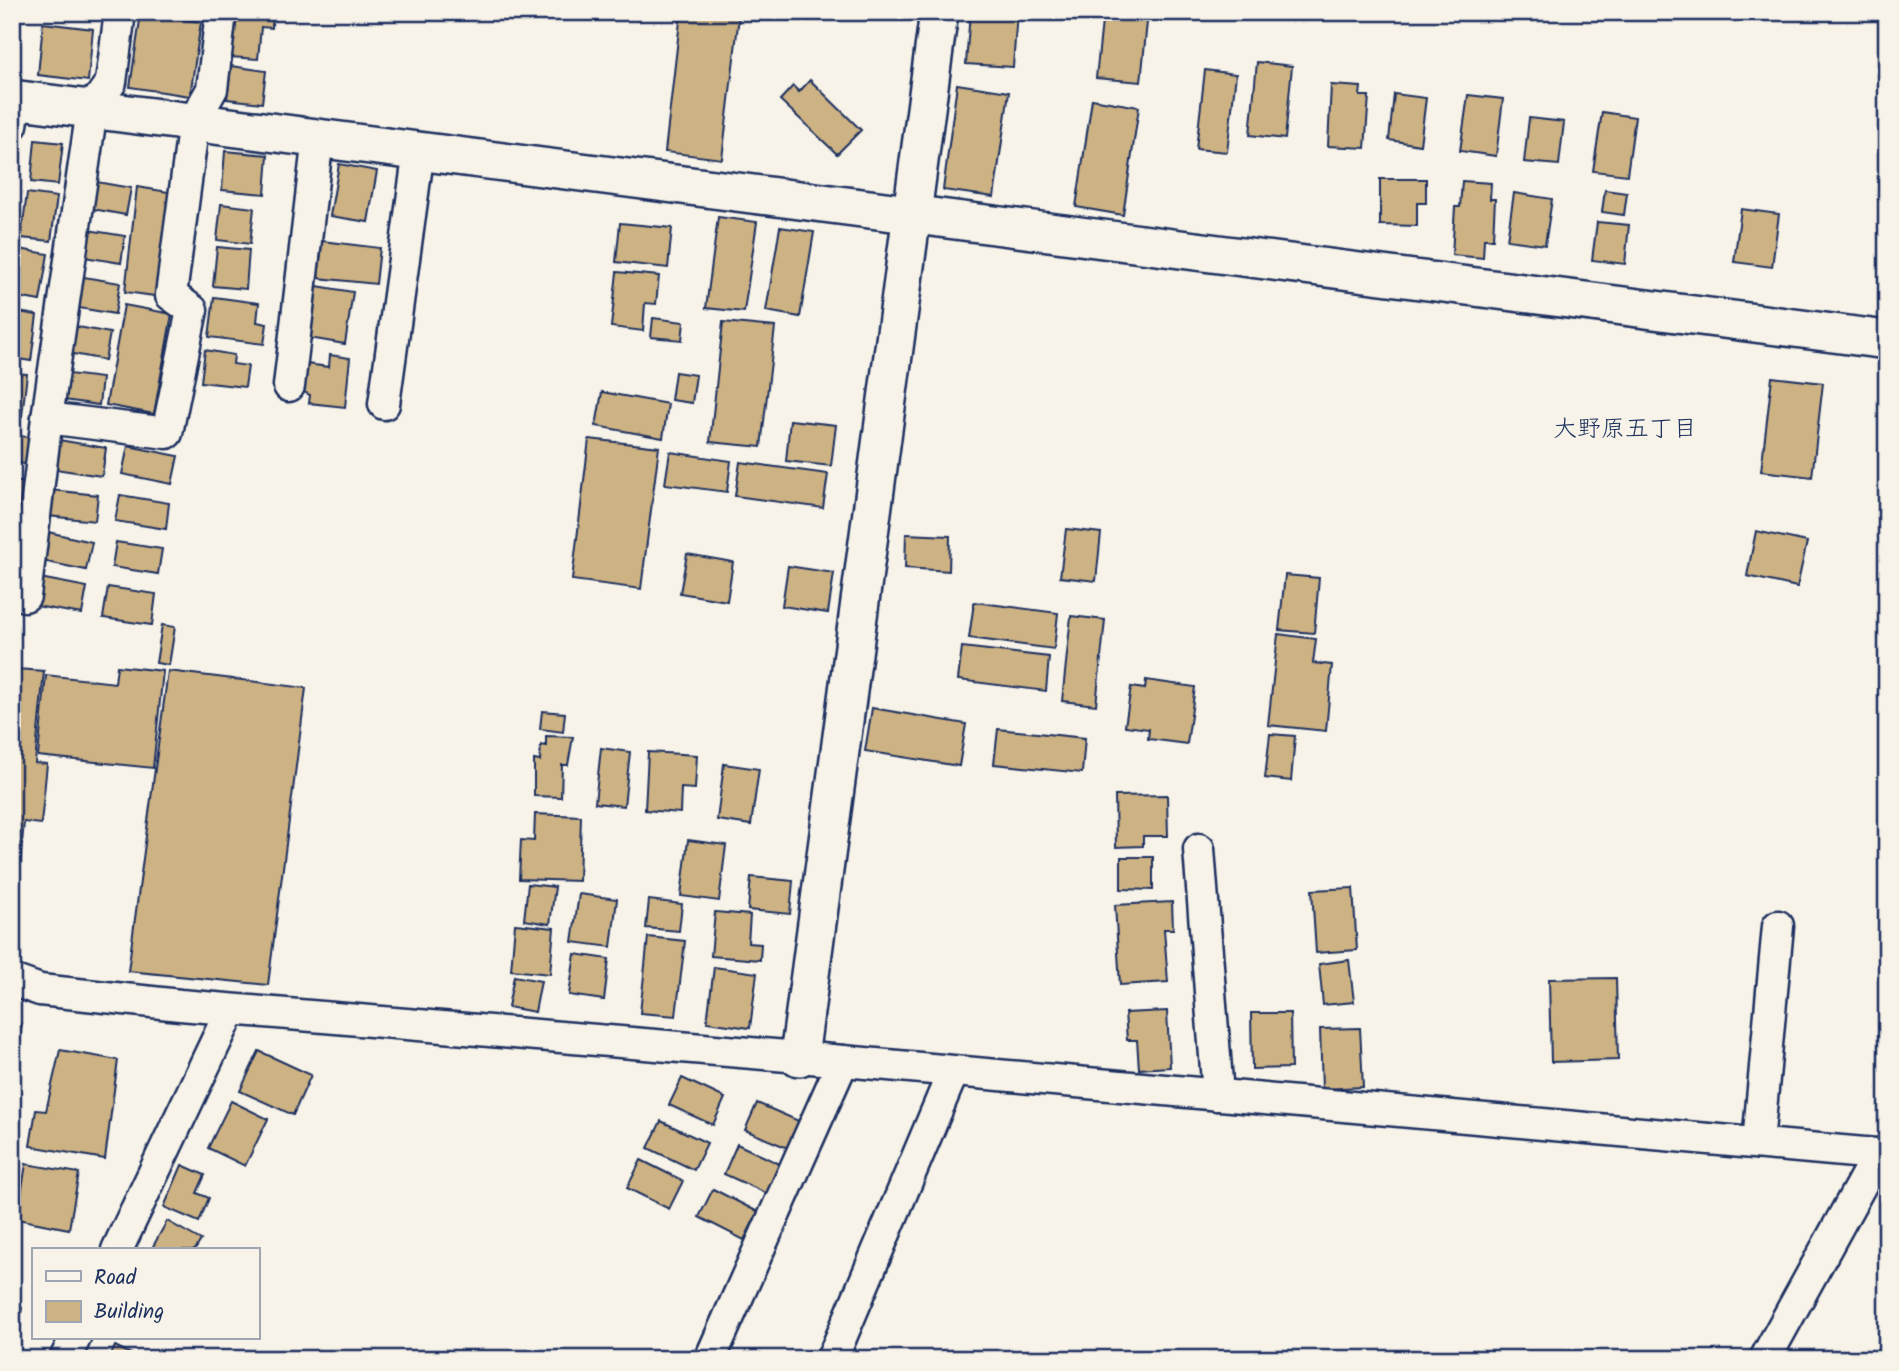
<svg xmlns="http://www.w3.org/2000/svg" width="1899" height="1371" font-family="Kalam,'Klee One',sans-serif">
<rect width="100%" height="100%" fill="#f7f3e8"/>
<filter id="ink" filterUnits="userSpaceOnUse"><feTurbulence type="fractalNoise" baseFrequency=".0143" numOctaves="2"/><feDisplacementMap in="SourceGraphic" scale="14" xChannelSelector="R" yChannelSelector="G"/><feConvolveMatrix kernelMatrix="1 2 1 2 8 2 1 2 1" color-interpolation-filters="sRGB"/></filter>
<g filter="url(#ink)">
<g fill="#cdb283" stroke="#1b2f5e" stroke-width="2">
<polygon points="234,12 273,12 272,28 261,27 258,59 230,57"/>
<polygon points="681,12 739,16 722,159 665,152"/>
<polygon points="970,12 1017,12 1013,67 966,64"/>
<polygon points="1103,12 1148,12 1141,82 1096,78"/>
<polygon points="141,13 201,22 190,96 130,87"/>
<polygon points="43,23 93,29 88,81 38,75"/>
<polygon points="1257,62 1292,66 1285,139 1250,135"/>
<polygon points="231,66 266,71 262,103 227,99"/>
<polygon points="1205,70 1236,74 1227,152 1196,149"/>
<polygon points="810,80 861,130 837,154 780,100 793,86 799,92"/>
<polygon points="957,84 1009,92 994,197 943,190"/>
<polygon points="1331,85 1361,87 1360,96 1369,96 1365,148 1328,146"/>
<polygon points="1394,94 1426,98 1420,145 1389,140"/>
<polygon points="1468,95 1503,99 1496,156 1460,151"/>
<polygon points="1092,99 1139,107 1123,215 1076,207"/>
<polygon points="1602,112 1635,117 1627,175 1593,171"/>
<polygon points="1529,118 1564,122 1559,165 1524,162"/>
<polygon points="35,140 63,143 58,185 31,182"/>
<polygon points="225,151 268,155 265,194 222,190"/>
<polygon points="339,164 377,171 368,222 330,216"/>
<polygon points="1380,179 1426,179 1426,203 1417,203 1417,226 1380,225"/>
<polygon points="91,181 131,188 126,215 87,208"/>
<polygon points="1462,181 1491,183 1490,199 1495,199 1493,239 1484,239 1483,258 1452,255 1455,207 1460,207"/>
<polygon points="137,187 175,193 162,297 125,292"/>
<polygon points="1605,190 1627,193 1624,215 1602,212"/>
<polygon points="27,193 57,197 51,241 21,238"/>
<polygon points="1514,193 1552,199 1545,245 1507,240"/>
<polygon points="221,204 254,208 250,244 217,240"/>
<polygon points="1741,209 1779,214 1772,267 1734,262"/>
<polygon points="718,217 757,222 744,312 706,308"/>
<polygon points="1597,222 1629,225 1625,264 1592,260"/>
<polygon points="620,223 672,228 668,268 616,262"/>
<polygon points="780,227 814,232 800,317 766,311"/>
<polygon points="82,229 125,236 121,263 78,256"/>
<polygon points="322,241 380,248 376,284 318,278"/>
<polygon points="217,247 249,250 246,289 213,286"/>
<polygon points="19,249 48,254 40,301 12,296"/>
<polygon points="617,272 659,276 656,304 645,303 643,331 611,327"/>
<polygon points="78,276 120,283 115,314 73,307"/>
<polygon points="317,286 353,292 345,344 309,338"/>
<polygon points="214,297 259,303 257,322 267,324 264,344 209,337"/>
<polygon points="124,305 172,314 154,414 106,405"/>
<polygon points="12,311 37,315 31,361 12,358"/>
<polygon points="653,318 684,322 682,340 651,337"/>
<polygon points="723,322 775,327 761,447 710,442"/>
<polygon points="68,325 110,333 105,360 63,352"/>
<polygon points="205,350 234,355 233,364 248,366 245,387 201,382"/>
<polygon points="330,355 350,358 345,407 309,403 310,395 304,392 306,364 329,367"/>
<polygon points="675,372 696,375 692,403 671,400"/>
<polygon points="12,373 27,374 22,416 12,415"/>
<polygon points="61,373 102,378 99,405 57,399"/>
<polygon points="1772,377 1823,383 1812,477 1761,471"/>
<polygon points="602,392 668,404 663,438 596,426"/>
<polygon points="790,420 836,425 831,466 786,461"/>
<polygon points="12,435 36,438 31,465 12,462"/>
<polygon points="589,439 659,447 641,589 572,580"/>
<polygon points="59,440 106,448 102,476 55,469"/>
<polygon points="128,446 178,456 172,484 122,474"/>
<polygon points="670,452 731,461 727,492 665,484"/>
<polygon points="740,462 828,474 823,508 735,496"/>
<polygon points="12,481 30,483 27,509 12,507"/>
<polygon points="50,490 98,495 95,521 48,516"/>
<polygon points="120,495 169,503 166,529 115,521"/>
<polygon points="12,527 25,529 21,556 12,555"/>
<polygon points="1066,529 1101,533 1096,581 1060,577"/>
<polygon points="1756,531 1807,542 1797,587 1747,576"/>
<polygon points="48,532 92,542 86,570 42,561"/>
<polygon points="906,534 950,536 949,571 905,568"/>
<polygon points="116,542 162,549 158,574 112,567"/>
<polygon points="687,554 733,562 727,601 680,593"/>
<polygon points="788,566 834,573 828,613 782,606"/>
<polygon points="1285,575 1319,578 1314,633 1279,630"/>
<polygon points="40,578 87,587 82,614 36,606"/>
<polygon points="108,587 156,594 152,625 103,618"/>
<polygon points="974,602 1058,613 1054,649 969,638"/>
<polygon points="1071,616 1105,620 1096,705 1062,701"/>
<polygon points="162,625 175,627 169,665 156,663"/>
<polygon points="1278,634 1316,639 1313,663 1332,665 1326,731 1268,725"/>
<polygon points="962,647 1049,657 1046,691 958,680"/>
<polygon points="117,666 163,671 153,768 38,756 46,675 115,683"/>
<polygon points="16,669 44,671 35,763 47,764 41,824 24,822 13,941 12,712"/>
<polygon points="168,671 306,688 268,985 128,971"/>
<polygon points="1146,680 1195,687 1187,744 1148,739 1149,729 1125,726 1131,687 1145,689"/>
<polygon points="872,708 966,724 959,766 865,751"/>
<polygon points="542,711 565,713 563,732 540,729"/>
<polygon points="998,729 1085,738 1082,773 994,764"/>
<polygon points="1270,734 1295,736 1291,781 1265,778"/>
<polygon points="546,736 573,737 568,765 562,765 561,797 534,796 534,760 540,761 541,745 546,746"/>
<polygon points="601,748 630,752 624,806 595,803"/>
<polygon points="648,752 697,755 695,789 681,788 680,813 645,810"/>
<polygon points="724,764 759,769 751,825 717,820"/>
<polygon points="1167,795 1168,836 1143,836 1143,846 1116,847 1115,796"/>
<polygon points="535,814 581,816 579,881 519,879 521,840 534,841"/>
<polygon points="688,840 726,845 719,901 681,896"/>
<polygon points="1121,857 1153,857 1153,890 1121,889"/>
<polygon points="751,877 793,881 790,914 748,910"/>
<polygon points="528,884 555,887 550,924 524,920"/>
<polygon points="1353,888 1357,950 1316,953 1312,890"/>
<polygon points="579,894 617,899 611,947 572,942"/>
<polygon points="649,900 682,904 679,931 646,928"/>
<polygon points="1172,902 1173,929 1164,929 1168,982 1120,985 1115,905"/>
<polygon points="715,912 750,915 748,943 761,944 760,960 711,956"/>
<polygon points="515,924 554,928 550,974 511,970"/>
<polygon points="648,937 685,941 676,1016 640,1013"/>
<polygon points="575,954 609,959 604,1000 569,995"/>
<polygon points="1349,960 1354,1002 1323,1005 1319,964"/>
<polygon points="714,967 757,973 750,1028 707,1022"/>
<polygon points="514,976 541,981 535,1012 508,1007"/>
<polygon points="1616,978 1618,1060 1551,1062 1549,979"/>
<polygon points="1167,1011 1170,1067 1139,1069 1137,1040 1127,1040 1125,1013"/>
<polygon points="1251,1013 1290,1013 1291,1068 1252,1069"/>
<polygon points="12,1023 22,1024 12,1083"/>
<polygon points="1360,1028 1363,1087 1322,1089 1320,1029"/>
<polygon points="60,1050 118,1060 105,1159 30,1146 36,1110 46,1111"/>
<polygon points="259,1051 311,1075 293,1115 240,1091"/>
<polygon points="682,1078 725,1098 713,1125 669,1105"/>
<polygon points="231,1101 268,1119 245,1166 208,1148"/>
<polygon points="757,1103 801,1122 790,1149 745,1130"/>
<polygon points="661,1121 707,1143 694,1170 648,1148"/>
<polygon points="737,1144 782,1165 768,1194 724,1174"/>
<polygon points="641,1160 683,1181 669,1209 627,1188"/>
<polygon points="26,1164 79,1173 69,1229 17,1219"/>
<polygon points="182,1165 205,1175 197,1193 209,1198 199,1222 164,1207"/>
<polygon points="713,1189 758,1212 744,1240 699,1217"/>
<polygon points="167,1221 201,1240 195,1250 151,1250"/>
<polygon points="12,1305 22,1308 12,1347"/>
<polygon points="115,1346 141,1359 109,1359"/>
</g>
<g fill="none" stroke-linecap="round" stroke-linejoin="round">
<defs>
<g id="minor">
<polyline points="120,12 111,82 92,109 47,418 167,433 192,310 171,295 194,121 212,89 221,12"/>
<polyline points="12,125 16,99"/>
<polyline points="289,386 318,137"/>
<polyline points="384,404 419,150"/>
<polyline points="25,596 47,418"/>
<polyline points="1199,849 1218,1095"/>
<polyline points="12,980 40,990 180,1005 799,1057 1887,1155"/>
<polyline points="1758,1143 1778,926"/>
<polyline points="117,1250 231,1010"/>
<polyline points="65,1359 75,1338"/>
<polyline points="710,1359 843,1061"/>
<polyline points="832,1359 953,1072"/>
<polyline points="1765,1359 1878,1154"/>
</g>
<g id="tertiary">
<path d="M12,99c625,78 1250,162 1875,241"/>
<polyline points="799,1057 939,12"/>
</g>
</defs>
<use href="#minor" stroke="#1b2f5e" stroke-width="35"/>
<use href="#tertiary" stroke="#1b2f5e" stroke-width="42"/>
<use href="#minor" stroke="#f7f3e8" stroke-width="30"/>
<use href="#tertiary" stroke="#f7f3e8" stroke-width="37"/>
</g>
</g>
<g text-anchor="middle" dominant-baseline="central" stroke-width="5" stroke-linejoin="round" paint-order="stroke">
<g font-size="24" fill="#1b2f5e" stroke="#f7f3e8">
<text x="1625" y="429">大野原五丁目</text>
</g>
</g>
<rect width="1899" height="1371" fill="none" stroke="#f7f3e8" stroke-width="42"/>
<rect x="21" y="21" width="1857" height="1329" fill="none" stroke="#1b2f5e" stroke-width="2.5" filter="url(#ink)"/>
<rect x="32" y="1248" width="228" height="91" fill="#f7f3e8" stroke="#9fa5b1" stroke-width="2"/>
<rect x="46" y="1271" width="35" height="10" fill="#f7f3e8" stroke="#9fa5b1" stroke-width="2"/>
<text x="94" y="1284" font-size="21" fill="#1b2f5e">Road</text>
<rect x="46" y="1301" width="35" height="21" fill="#cdb283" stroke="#9fa5b1" stroke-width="2"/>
<text x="94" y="1318" font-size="21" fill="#1b2f5e">Building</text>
</svg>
